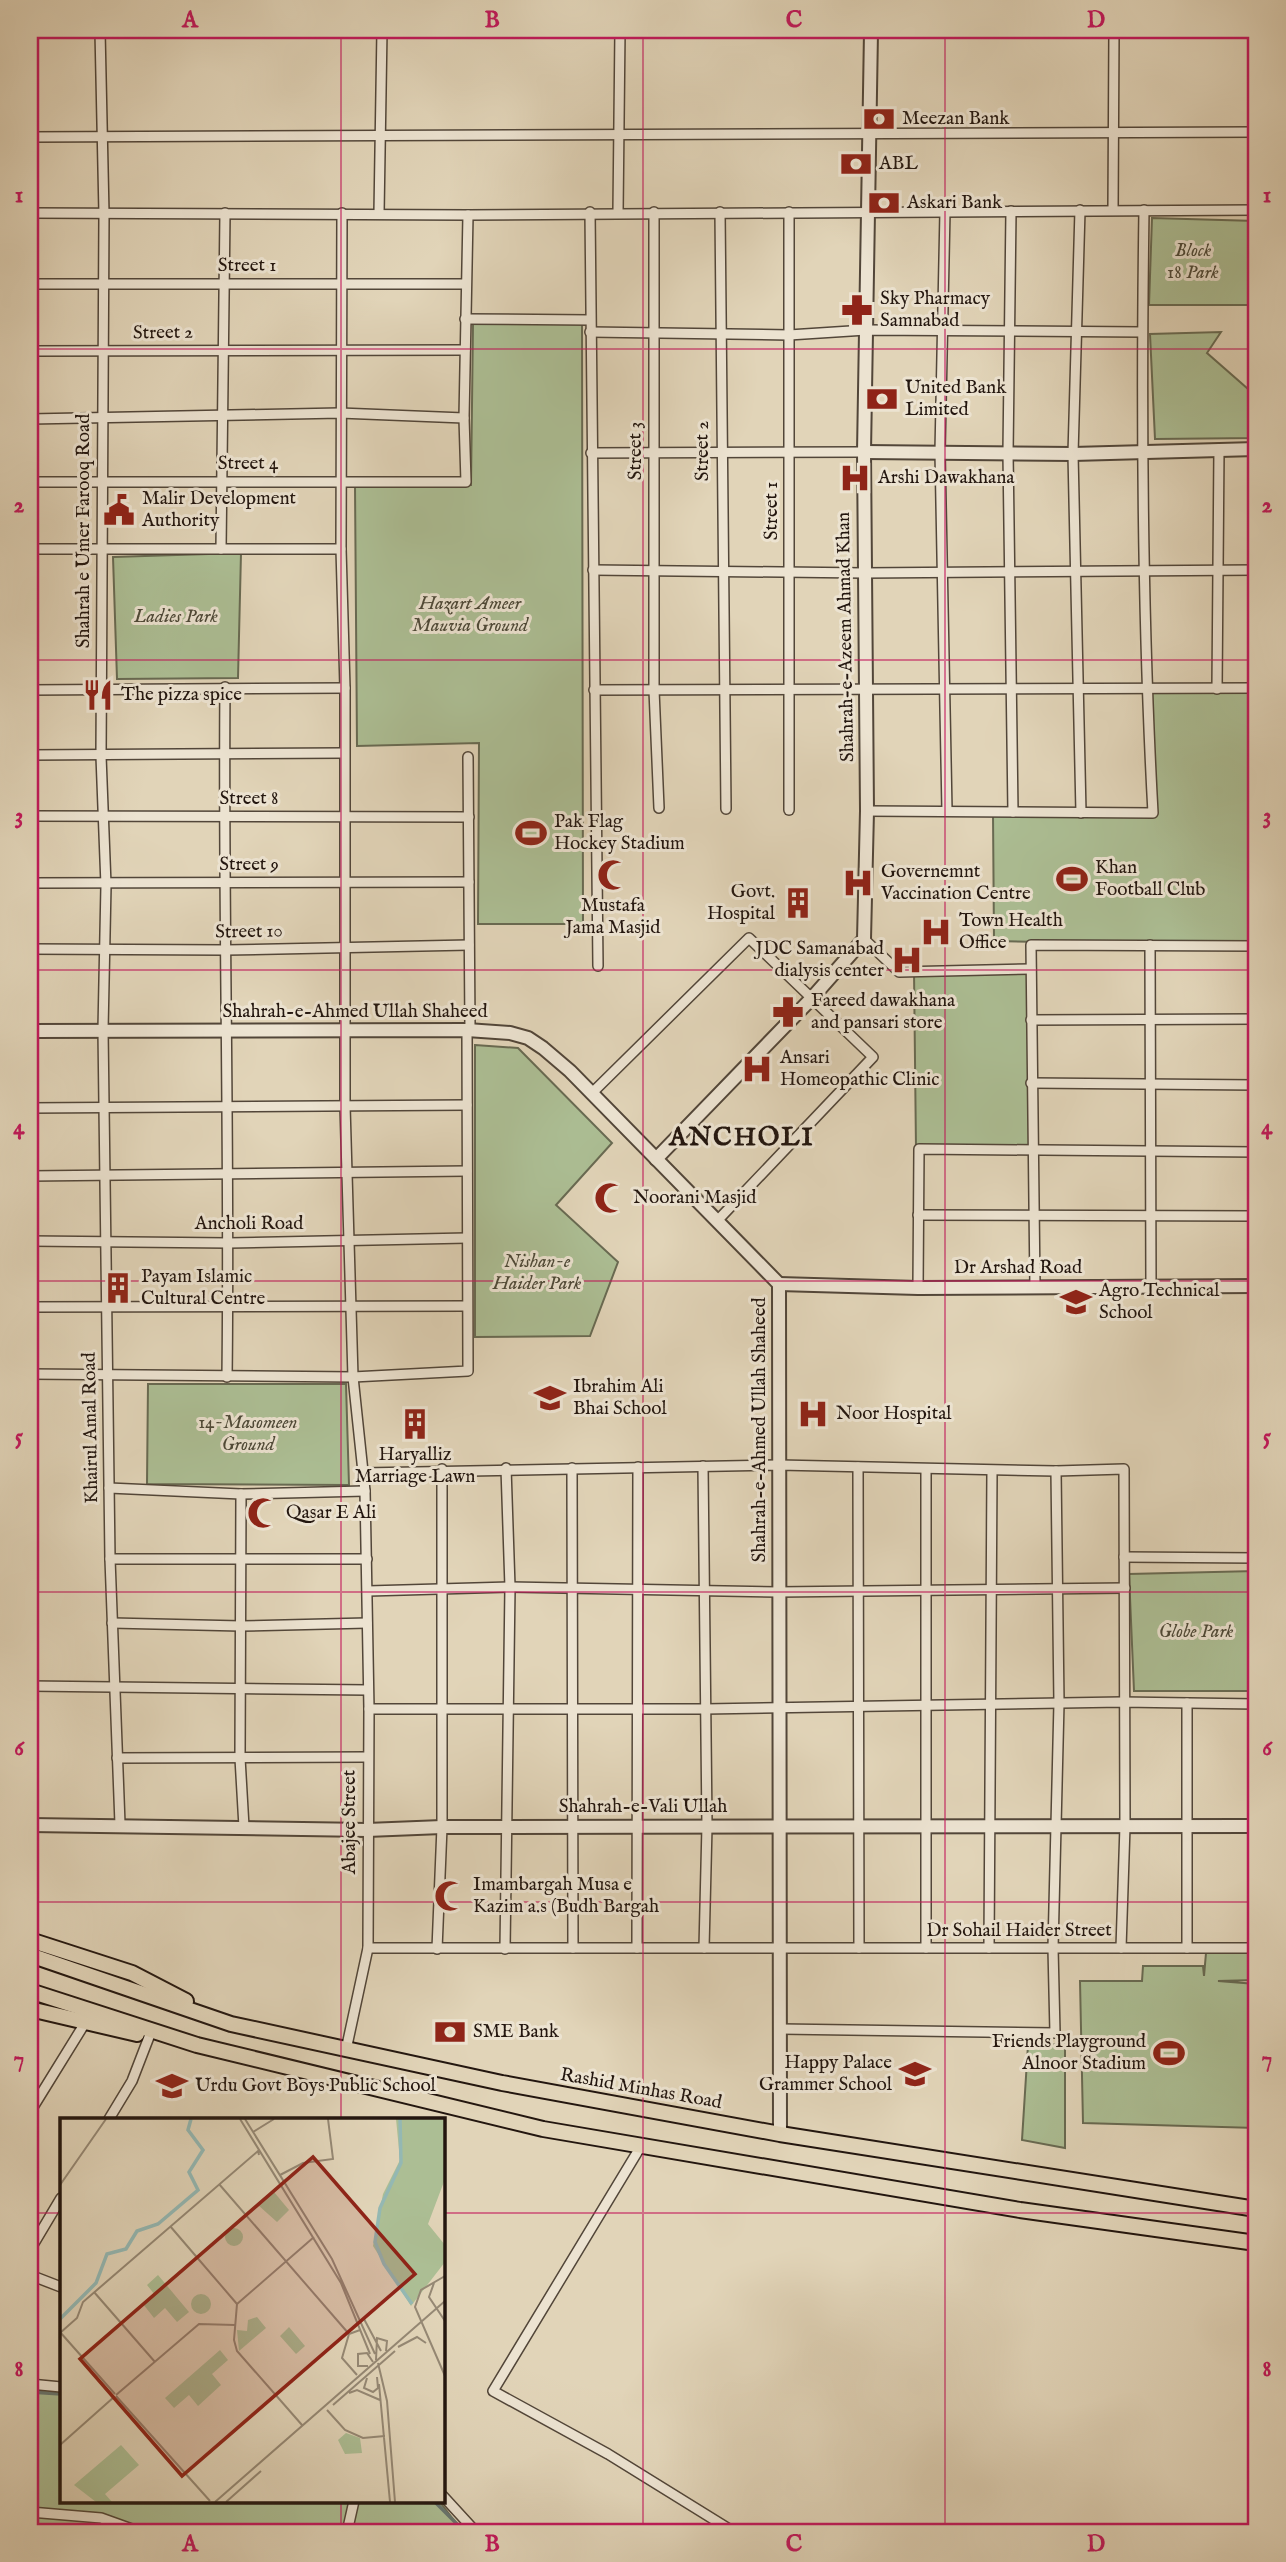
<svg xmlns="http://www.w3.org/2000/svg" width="1286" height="2562" font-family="'IM FELL English',serif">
<rect width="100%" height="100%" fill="#e1d4b8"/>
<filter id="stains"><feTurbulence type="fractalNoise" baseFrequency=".00286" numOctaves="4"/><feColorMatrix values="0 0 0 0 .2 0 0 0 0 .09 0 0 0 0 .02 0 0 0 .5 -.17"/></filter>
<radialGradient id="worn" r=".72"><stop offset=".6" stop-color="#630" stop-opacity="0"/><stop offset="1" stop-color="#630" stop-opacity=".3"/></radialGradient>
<g fill="#acbe94" stroke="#686a52" stroke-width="2">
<polygon points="1152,218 1256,221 1256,305 1149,305"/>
<polygon points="473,324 582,324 583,924 478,924 479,743 357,746 355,486 471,485"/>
<polygon points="1221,332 1207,353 1256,396 1256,438 1155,439 1150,334"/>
<polygon points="241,553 238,678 117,679 113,557"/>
<polygon points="1146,689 1256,690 1256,946 994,941 993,814 1152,813"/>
<polygon points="1031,969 1031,1149 916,1149 914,971"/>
<polygon points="475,1045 518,1048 612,1143 556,1205 618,1262 590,1336 475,1337"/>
<polygon points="148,1384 346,1384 349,1485 147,1484"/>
<polygon points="1256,1571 1256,1691 1134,1691 1129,1574"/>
<polygon points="1206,1953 1256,1953 1256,1980 1218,1981 1256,1984 1256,2128 1083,2123 1080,1981 1142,1981 1143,1966 1203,1966 1204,1976"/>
<polygon points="1065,2044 1065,2148 1022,2140 1028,2045"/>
<polygon points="30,2380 61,2383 61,2501 439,2501 463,2532 30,2532"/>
</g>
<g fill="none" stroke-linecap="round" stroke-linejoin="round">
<g stroke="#677771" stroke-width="3.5">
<polyline points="30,2392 61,2394"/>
<polyline points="434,2501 465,2532"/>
</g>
<defs>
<g id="minor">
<polyline points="100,31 104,214 101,756 106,885 103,1030 110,1559 120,1824"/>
<polyline points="30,137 1256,132"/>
<polyline points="1080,210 1073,454 1081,813"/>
<polyline points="1113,210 1114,30"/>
<polyline points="945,211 940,452 947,811"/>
<polyline points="1011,211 1008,453 1013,812"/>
<polyline points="590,212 598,966"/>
<polyline points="618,212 620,30"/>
<polyline points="654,212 654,690 659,808"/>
<polyline points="720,212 726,809"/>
<polyline points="30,213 468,215 1256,210"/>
<polyline points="342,213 341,549 345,688 345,1106 353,1377 365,1491 369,1709 368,1948 346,2050"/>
<polyline points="379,213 382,30"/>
<polyline points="30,284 465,284"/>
<polyline points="465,319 590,320"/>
<polyline points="590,332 789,335 866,330 1142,332"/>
<polyline points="30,351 465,350"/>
<polyline points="30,419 340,413 464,418"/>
<polyline points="591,453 864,452"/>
<polyline points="30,482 466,482 464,418 468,215"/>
<polyline points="30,549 341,549"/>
<polyline points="221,549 225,213"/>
<polyline points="593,570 864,573 1256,570"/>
<path d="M225,687c-2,230 5,460 2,690"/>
<polyline points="1217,689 1219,449"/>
<polyline points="30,690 345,688"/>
<polyline points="594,690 1256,688"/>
<polyline points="30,755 344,753"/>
<polyline points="468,757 470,1030"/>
<polyline points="789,810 789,212"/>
<path d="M867,811l286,2c-11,-201 -12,-402 -9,-603"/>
<polyline points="30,816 469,817"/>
<polyline points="30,883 469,882"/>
<polyline points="864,939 899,972 1031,969"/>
<polyline points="1150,945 1151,1287"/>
<polyline points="30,949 226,950 469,945"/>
<polyline points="1031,1020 1256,1019"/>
<polyline points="1031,1083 1256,1085"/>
<polyline points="592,1093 749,938 873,1057 717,1221"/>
<polyline points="30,1108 467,1105"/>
<polyline points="30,1176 467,1171"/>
<polyline points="918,1215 1256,1216"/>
<polyline points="30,1241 229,1243 467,1238"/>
<polyline points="1035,1287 1031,945 1256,946"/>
<polyline points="918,1288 919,1149 1256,1152"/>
<polyline points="30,1307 467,1306"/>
<polyline points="30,1374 353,1377 468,1371 467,1030"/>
<polyline points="703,1466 707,1826 704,1948"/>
<polyline points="858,1467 859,1948"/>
<polyline points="572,1468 573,1948"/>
<polyline points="926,1469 926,1948"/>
<polyline points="363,1473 779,1465 1056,1471 1124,1469 1125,1826 1121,1948"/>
<polyline points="109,1488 241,1494 365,1491"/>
<polyline points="241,1494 240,1758 244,1827"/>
<polyline points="1124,1557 1256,1558"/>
<polyline points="110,1559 367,1559"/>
<polyline points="368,1591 510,1587 778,1592 1125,1588"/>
<polyline points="112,1623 241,1626 367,1623"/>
<polyline points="30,1686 368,1690"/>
<polyline points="1187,1703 1187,1948"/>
<polyline points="369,1709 705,1709 1122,1702 1256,1704"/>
<polyline points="117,1758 367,1757"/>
<polyline points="368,1948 1256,1948"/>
<polyline points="637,1948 638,1467"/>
<polyline points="989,1948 992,1471"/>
<polyline points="1253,1948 1255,1704"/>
<polyline points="437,1949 442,1827 442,1469"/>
<polyline points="505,1949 510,1587 506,1468"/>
<polyline points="781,2029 1055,2033 1053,1948 1059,1703 1056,1471"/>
<polyline points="30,2112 85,2023"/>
<polyline points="109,2119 132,2081 149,2037"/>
<polyline points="641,2146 493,2391 608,2454 734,2532"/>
<polyline points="30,2250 61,2198"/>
<polyline points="30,2275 61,2287"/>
<polyline points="30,2384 61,2387"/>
<polyline points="443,2496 476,2532"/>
<polyline points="30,2512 101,2518 140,2532"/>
<polyline points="347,2532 354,2501"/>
</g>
<g id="tertiary">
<polyline points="864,452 1073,454 1256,449"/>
<polyline points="30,1031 467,1030 510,1033 528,1038 543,1048 570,1071 779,1284 780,2134"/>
<polyline points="656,1159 812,998 864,939 867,811 864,452 871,32"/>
<polyline points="779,1284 918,1288 1256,1286"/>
<polyline points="30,1825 367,1830 442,1827 1256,1826"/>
</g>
<g id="secondary">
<polyline points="30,30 343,30"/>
<polyline points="864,30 878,30"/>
</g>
<g id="primary">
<polyline points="30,1940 132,1973 186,2001"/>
<polyline points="30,1955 231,2024 502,2083 780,2134 1256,2209"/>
<polyline points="30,1991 197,2045 543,2129 1020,2210 1256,2243"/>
<polyline points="30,2009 137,2034"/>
</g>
</defs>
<use href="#minor" stroke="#524639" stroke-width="12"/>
<use href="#tertiary" stroke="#524639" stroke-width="16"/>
<use href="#secondary" stroke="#23160f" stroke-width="16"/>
<use href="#primary" stroke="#23160f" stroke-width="18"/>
<use href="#minor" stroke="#ece3d1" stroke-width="9"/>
<use href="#tertiary" stroke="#ece3d1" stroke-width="12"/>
<use href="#secondary" stroke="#ece3d1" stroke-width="12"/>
<use href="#primary" stroke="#e1d4b8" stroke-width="14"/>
</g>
<path fill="none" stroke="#c2185b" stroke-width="2" stroke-opacity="0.55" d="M341,30v2089M643,30v2502M945,30v2502M30,349h1226M30,660h1226M30,970h1226M30,1281h1226M30,1592h1226M30,1902h1226M30,2213h31M443,2213h813M341,2501v31"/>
<defs>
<symbol id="bank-bare" viewBox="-9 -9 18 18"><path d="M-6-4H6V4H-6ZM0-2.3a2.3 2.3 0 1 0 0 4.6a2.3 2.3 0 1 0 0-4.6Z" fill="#8f2418" stroke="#ece3d1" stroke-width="2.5" paint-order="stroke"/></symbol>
<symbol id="pharmacy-bare" viewBox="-9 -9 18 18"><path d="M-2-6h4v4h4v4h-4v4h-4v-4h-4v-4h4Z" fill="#8f2418" stroke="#ece3d1" stroke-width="2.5" paint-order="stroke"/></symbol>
<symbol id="hospital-bare" viewBox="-9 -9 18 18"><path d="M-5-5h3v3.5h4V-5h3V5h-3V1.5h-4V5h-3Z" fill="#8f2418" stroke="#ece3d1" stroke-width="2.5" paint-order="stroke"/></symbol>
<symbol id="civic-bare" viewBox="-9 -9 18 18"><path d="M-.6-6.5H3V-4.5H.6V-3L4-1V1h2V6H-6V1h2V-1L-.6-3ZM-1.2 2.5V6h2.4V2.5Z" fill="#8f2418" stroke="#ece3d1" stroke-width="2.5" paint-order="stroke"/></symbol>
<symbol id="restaurant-bare" viewBox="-9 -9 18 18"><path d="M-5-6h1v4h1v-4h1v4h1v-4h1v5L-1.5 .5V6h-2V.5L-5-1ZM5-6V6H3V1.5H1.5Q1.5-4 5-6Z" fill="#8f2418" stroke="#ece3d1" stroke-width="2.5" paint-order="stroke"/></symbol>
<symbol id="stadium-bare" viewBox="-9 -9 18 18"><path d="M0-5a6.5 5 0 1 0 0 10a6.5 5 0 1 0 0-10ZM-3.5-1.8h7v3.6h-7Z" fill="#8f2418" stroke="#ece3d1" stroke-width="2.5" paint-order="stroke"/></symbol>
<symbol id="mosque-bare" viewBox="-9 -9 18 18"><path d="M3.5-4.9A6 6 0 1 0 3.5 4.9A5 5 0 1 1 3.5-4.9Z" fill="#8f2418" stroke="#ece3d1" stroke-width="2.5" paint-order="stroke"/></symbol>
<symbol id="building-bare" viewBox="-9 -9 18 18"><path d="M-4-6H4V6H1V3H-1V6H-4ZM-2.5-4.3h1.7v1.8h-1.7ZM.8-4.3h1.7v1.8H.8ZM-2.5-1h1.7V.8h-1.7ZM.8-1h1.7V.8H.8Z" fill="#8f2418" stroke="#ece3d1" stroke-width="2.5" paint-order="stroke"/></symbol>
<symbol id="school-bare" viewBox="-9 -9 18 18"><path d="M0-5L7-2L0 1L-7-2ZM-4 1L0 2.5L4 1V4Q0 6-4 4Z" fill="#8f2418" stroke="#ece3d1" stroke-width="2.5" paint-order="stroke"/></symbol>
</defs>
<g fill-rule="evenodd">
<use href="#bank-bare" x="857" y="97" width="44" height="44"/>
<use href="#bank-bare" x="834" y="142" width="44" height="44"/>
<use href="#bank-bare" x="862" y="181" width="44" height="44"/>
<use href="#pharmacy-bare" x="835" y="288" width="44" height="44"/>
<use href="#bank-bare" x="860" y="377" width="44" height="44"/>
<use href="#hospital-bare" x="833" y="456" width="44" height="44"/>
<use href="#civic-bare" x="97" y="488" width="44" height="44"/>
<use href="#restaurant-bare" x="76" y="673" width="44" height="44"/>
<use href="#stadium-bare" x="509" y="811" width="44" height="44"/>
<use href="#mosque-bare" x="591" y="853" width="44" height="44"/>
<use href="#stadium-bare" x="1050" y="857" width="44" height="44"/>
<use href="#hospital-bare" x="836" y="861" width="44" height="44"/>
<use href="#building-bare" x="776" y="881" width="44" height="44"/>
<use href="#hospital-bare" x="914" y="910" width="44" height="44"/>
<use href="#hospital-bare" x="885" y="938" width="44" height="44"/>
<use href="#pharmacy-bare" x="766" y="990" width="44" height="44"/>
<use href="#hospital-bare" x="735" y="1047" width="44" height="44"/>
<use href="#mosque-bare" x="588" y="1176" width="44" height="44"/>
<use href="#building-bare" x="96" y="1266" width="44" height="44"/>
<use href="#school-bare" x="1054" y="1280" width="44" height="44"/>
<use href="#school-bare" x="528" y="1376" width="44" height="44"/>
<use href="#hospital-bare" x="791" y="1392" width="44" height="44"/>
<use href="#building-bare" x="393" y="1402" width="44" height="44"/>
<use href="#mosque-bare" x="241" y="1491" width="44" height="44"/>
<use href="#mosque-bare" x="428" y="1874" width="44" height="44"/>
<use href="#bank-bare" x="428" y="2010" width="44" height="44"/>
<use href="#stadium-bare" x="1147" y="2031" width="44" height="44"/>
<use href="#school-bare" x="893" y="2052" width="44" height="44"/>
<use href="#school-bare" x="150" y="2064" width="44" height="44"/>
</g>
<g text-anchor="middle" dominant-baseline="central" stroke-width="6" stroke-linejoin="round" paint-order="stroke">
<g font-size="19" fill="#23160f" stroke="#ece3d1" text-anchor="start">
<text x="902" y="119">Meezan Bank</text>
<text x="879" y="164">ABL</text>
<text x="907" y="203">Askari Bank</text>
<text x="880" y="299">Sky Pharmacy<tspan x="880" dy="22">Samnabad</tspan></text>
<text x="905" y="388">United Bank<tspan x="905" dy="22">Limited</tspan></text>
<text x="878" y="478">Arshi Dawakhana</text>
<text x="142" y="499">Malir Development<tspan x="142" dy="22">Authority</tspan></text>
<text x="121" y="695">The pizza spice</text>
<text x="554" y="822">Pak Flag<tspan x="554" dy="22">Hockey Stadium</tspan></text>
<text x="1095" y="868">Khan<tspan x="1095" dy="22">Football Club</tspan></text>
<text x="881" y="872">Governemnt<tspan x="881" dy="22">Vaccination Centre</tspan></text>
<text x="775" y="892" text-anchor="end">Govt.<tspan x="775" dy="22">Hospital</tspan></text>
<text x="613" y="906" text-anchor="middle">Mustafa<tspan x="613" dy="22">Jama Masjid</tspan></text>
<text x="959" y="921">Town Health<tspan x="959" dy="22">Office</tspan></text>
<text x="884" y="949" text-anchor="end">JDC Samanabad<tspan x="884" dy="22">dialysis center</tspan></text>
<text x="811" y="1001">Fareed dawakhana<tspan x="811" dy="22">and pansari store</tspan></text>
<text x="780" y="1058">Ansari<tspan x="780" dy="22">Homeopathic Clinic</tspan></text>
<text x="633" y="1198">Noorani Masjid</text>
<text x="141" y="1277">Payam Islamic<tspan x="141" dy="22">Cultural Centre</tspan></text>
<text x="1099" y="1291">Agro Technical<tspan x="1099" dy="22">School</tspan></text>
<text x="573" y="1387">Ibrahim Ali<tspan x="573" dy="22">Bhai School</tspan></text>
<text x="836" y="1414">Noor Hospital</text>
<text x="415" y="1455" text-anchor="middle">Haryalliz<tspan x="415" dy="22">Marriage Lawn</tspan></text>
<text x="286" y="1513">Qasar E Ali</text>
<text x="473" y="1885">Imambargah Musa e<tspan x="473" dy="22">Kazim a.s (Budh Bargah</tspan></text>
<text x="473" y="2032">SME Bank</text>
<text x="1146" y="2042" text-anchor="end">Friends Playground<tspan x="1146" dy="22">Alnoor Stadium</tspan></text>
<text x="892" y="2063" text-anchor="end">Happy Palace<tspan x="892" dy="22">Grammer School</tspan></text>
<text x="195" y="2086">Urdu Govt Boys Public School</text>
</g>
<g font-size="19" font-style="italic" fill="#4c4837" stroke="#ece3d1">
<text x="1193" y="251">Block<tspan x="1193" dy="22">18 Park</tspan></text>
<text x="470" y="604">Hazart Ameer<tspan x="470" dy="22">Mauvia Ground</tspan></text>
<text x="176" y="617">Ladies Park</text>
<text x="537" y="1262">Nishan-e<tspan x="537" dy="22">Haider Park</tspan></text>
<text x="248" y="1423">14-Masomeen<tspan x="248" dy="22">Ground</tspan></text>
<text x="1196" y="1632">Globe Park</text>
</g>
<g font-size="19" fill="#23160f" stroke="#ece3d1">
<text x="247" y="266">Street 1</text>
<text transform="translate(163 333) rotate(-1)">Street 2</text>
<text transform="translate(636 451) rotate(-90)">Street 3</text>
<text transform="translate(703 451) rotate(-90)">Street 2</text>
<text x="248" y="464">Street 4</text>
<text transform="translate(772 511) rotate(-90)">Street 1</text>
<text transform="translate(84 531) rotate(-90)">Shahrah e Umer Farooq Road</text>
<text transform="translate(846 637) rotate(-91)">Shahrah-e-Azeem Ahmad Khan</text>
<text x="249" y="799">Street 8</text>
<text x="249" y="865">Street 9</text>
<text transform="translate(249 932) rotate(-1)">Street 10</text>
<text x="355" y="1012">Shahrah-e-Ahmed Ullah Shaheed</text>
<text x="249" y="1224">Ancholi Road</text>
<text x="1018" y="1268">Dr Arshad Road</text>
<text transform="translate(91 1428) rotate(-91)">Khairul Amal Road</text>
<text transform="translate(760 1430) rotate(-90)">Shahrah-e-Ahmed Ullah Shaheed</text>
<text x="643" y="1807">Shahrah-e-Vali Ullah</text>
<text transform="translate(350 1822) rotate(-90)">Abajee Street</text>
<text x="1019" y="1931">Dr Sohail Haider Street</text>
<text transform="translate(641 2089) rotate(10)">Rashid Minhas Road</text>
</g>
<g font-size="26" font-weight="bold" letter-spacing="2" fill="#23160f" stroke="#ece3d1">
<text x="742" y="1137">ANCHOLI</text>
</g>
</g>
<g transform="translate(60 2118)">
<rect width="385" height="385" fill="#e1d4b8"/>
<path d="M336,1h49v60l-17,45 17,21v17l-34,44 -38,-60 10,-52 17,-34zM214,74l15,18 -12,12 -19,-17zM165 119a9 9 0 1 1 18 0a9 9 0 1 1-18 0ZM98,157l31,37 -12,10 -12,-14 -11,10 -11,-14 12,-9 -8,-10zM131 186a10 10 0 1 1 20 0a10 10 0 1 1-20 0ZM197,199l9,11 -27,23 -2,-21 10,1 1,-11zM229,209l16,19 -9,8 -16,-18zM160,232l8,10 -16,14 9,11 -23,21 -9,-11 -15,13 -9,-10zM286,315l14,5 2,15 -17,1 -7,-14zM61,327l18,20 -34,29 7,8h-16l-22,-17z" fill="#acbe94"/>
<path fill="none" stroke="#94b8b3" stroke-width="3.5" d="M340,1l1,44 -21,45 -5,34 9,22 28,40M0,201l36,-36 11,-29 19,-5 11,-18 21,-7 40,-34 -9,-18 14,-22 -15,-20 3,-11"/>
<path fill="none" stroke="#958874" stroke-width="2" d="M180,1l101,164 29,71M185,1l87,140 43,95M193,14l21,-13M220,57l23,-12 30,-4 -5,-40M159,66l130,150M0,67l46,-66M110,108l67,78M385,158l-24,14 -6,17 30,69M374,165l-5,14 16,24M34,174l61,70M304,201l17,32M0,214l55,62M0,215l17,-15 6,-16 175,-151 1,4M338,229l19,-10 9,6M316,242l1,-22 10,3 -1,10M318,245l9,38 8,101M308,248h-10v-12l9,-1 6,9M297,257l-15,-17 7,-24 11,-4M307,260l-3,10 9,4 5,-4 -1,-11M319,266l11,118M289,275l8,-3 23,10M56,277l83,-71 36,1M56,278l94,105M273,287l62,-54M267,292l18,20 18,8 22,-2M242,307l-65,-74 -3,-11 3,-36 77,-67M0,327l54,-48M155,384l230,-201M166,384l35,-31"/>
<path fill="#8f2418" fill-opacity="0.15" stroke="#8f2418" stroke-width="3.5" d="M253,39l102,117 -233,202 -102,-117z"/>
<rect width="385" height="385" fill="none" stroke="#23160f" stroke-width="3.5"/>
</g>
<rect width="1286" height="2562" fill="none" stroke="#e1d4b8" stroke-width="77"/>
<rect x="38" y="38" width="1210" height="2486" fill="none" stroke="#c2185b" stroke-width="2.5"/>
<g font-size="23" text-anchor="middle" font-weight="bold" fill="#c2185b">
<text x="190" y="27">A</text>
<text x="492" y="27">B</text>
<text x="794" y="27">C</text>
<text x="1096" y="27">D</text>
<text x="19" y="202">1</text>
<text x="1267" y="202">1</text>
<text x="19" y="512">2</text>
<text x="1267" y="512">2</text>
<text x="19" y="823">3</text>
<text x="1267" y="823">3</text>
<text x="19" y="1134">4</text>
<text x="1267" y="1134">4</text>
<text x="19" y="1444">5</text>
<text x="1267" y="1444">5</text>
<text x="19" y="1755">6</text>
<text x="1267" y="1755">6</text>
<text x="19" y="2066">7</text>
<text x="1267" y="2066">7</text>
<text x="19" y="2376">8</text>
<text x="1267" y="2376">8</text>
<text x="190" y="2551">A</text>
<text x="492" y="2551">B</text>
<text x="794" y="2551">C</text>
<text x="1096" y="2551">D</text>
</g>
<rect width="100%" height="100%" filter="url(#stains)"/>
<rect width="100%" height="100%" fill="url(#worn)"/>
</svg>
